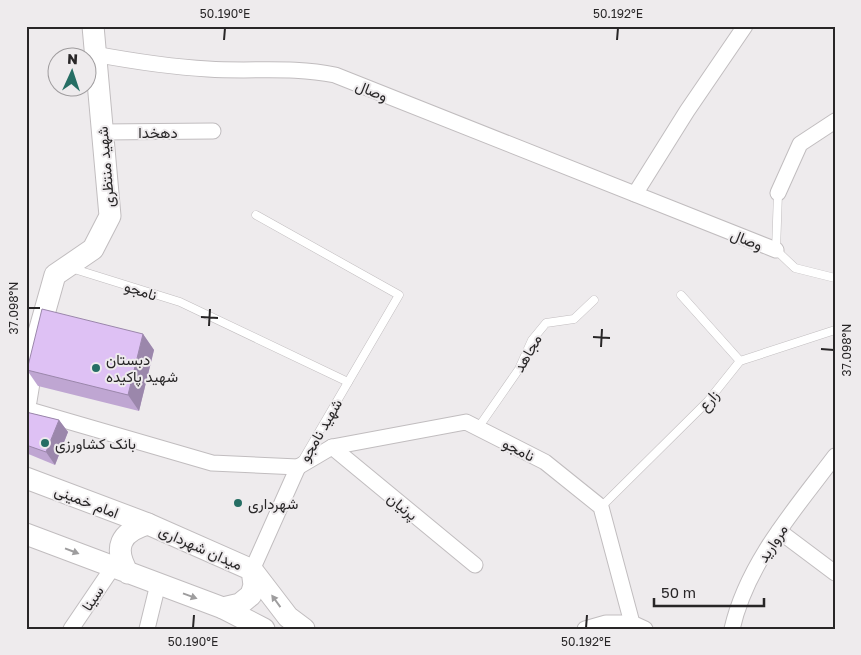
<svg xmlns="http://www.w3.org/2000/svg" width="861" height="655" font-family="'Golos Text',Vazirmatn,sans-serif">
<rect width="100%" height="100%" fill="#eeebed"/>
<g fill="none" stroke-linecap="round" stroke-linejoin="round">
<defs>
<g id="lane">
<polyline points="778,193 776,250 795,268 835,278"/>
<polyline points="256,215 399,295 302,461"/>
<polyline points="71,268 180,302 348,382"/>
<polyline points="681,295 740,361"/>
<polyline points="478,428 519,369 532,340 546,323 574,319 594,300"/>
<polyline points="601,507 708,401 740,361 835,330"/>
</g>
<g id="street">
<path d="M94,54c38,7 76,13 114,15 43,3 84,-3 127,6l441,175"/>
<polyline points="102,132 213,131"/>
<polyline points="778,193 800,144 835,121"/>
<polyline points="635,194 687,111 745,26"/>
<polyline points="26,409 212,463 298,467"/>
<polyline points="332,447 475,565"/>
<polyline points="298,467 332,447 466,422 545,462 601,507 632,623 645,629"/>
<polyline points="779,531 835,573"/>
<polyline points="252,570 298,467"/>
<polyline points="71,629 113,567"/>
<polyline points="147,629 158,584"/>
<polyline points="585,629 606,623 632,623"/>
<path d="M732,629c15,-66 63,-120 103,-173"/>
</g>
<g id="secondary">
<polyline points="26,401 35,346 55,275 93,249 110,216 93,26"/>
<polyline points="26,478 148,524"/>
<path d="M26,534l197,74 17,-4 11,-9 3,-10 -2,-15 -104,-46c-28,8 -35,24 -20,49"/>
<polyline points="252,570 288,617 304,629"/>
<polyline points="223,608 264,629"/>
</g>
</defs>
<use href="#lane" stroke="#c1bdbf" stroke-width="9"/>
<use href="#street" stroke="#c1bdbf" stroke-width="17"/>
<use href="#secondary" stroke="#c1bdbf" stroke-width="23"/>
<use href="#lane" stroke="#fff" stroke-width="8"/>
<use href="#street" stroke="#fff" stroke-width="15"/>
<use href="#secondary" stroke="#fff" stroke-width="21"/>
</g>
<g fill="#bfa6d2">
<polygon points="143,334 154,350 139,411 38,386 27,370"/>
<polygon points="26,412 59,420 68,432 55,465 26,453"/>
</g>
<g fill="#9b87ab">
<polygon points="143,334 154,350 139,411 128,395"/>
<polygon points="59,420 68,432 55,465 46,452"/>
</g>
<g fill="#dec1f4" stroke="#9b87ab">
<polygon points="42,309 143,334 128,395 27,370"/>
<polygon points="26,412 59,420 46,452 26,445"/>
</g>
<defs><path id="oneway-solid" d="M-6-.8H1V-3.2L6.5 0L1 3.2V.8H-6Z" transform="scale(1.25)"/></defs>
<g fill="#9e9d9e">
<use href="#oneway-solid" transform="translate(72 551) rotate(21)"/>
<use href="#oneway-solid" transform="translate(190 596) rotate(20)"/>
<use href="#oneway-solid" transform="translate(276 601) rotate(-126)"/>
</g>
<path fill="none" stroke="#282627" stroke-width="2" d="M224,40l1,-12M617,40l1,-12M28,308h12M201,317l17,1M209,326l1,-17M593,337l17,1M601,347l1,-18M821,349l13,1M193,628l1,-13M586,628l1,-13"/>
<g fill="#266e64" stroke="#eeebed" stroke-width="2">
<circle cx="96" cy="368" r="5"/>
<circle cx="45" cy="443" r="5"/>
<circle cx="238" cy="503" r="5"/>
</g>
<g text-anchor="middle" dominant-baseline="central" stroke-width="4" stroke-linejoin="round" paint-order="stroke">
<g font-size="15" fill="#282627" stroke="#eeebed">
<text transform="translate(372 90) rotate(22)">وصال</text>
<text x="158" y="132">دهخدا</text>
<text transform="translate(105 167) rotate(-95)">شهید منتظری</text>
<text transform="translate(747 239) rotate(22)">وصال</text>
<text transform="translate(141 290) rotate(18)">نامجو</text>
<text transform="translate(527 353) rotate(-60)">مجاهد</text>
<text transform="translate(708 400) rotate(-49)">زارع</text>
<text transform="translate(320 430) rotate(-60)">شهید نامجو</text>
<text transform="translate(519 449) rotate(27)">نامجو</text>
<text transform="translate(87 501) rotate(21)">امام خمینی</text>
<text transform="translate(403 506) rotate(39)">پرنیان</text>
<text transform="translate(772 543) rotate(-57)">مروارید</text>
<text transform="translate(201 547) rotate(24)">میدان شهرداری</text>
<text transform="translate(92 598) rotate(-56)">سینا</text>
</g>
<g font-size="15" fill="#282627" stroke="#eeebed" text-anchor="start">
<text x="106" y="359">دبستان<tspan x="106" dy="17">شهید پاکیده</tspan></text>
<text x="55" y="443">بانک کشاورزی</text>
<text x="248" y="503">شهرداری</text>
</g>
</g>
<rect width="861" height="655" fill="none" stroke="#eeebed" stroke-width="55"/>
<g transform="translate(72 72) rotate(3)"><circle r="24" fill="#eeebed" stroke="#9f9c9e"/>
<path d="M0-4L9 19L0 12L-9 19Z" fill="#266e64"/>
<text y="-8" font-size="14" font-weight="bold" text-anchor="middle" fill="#282627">N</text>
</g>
<path d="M654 598v8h110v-8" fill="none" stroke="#282627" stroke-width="2.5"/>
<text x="661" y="598" font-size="15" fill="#282627" stroke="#eeebed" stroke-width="4" paint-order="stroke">50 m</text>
<rect x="28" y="28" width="806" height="600" fill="none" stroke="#282627" stroke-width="2"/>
<g font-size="12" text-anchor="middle" fill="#282627">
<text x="225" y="18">50.190°E</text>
<text x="618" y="18">50.192°E</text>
<text transform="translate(14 308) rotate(-90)" y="4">37.098°N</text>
<text transform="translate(847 350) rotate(-90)" y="4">37.098°N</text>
<text x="193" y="646">50.190°E</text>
<text x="586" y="646">50.192°E</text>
</g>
</svg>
